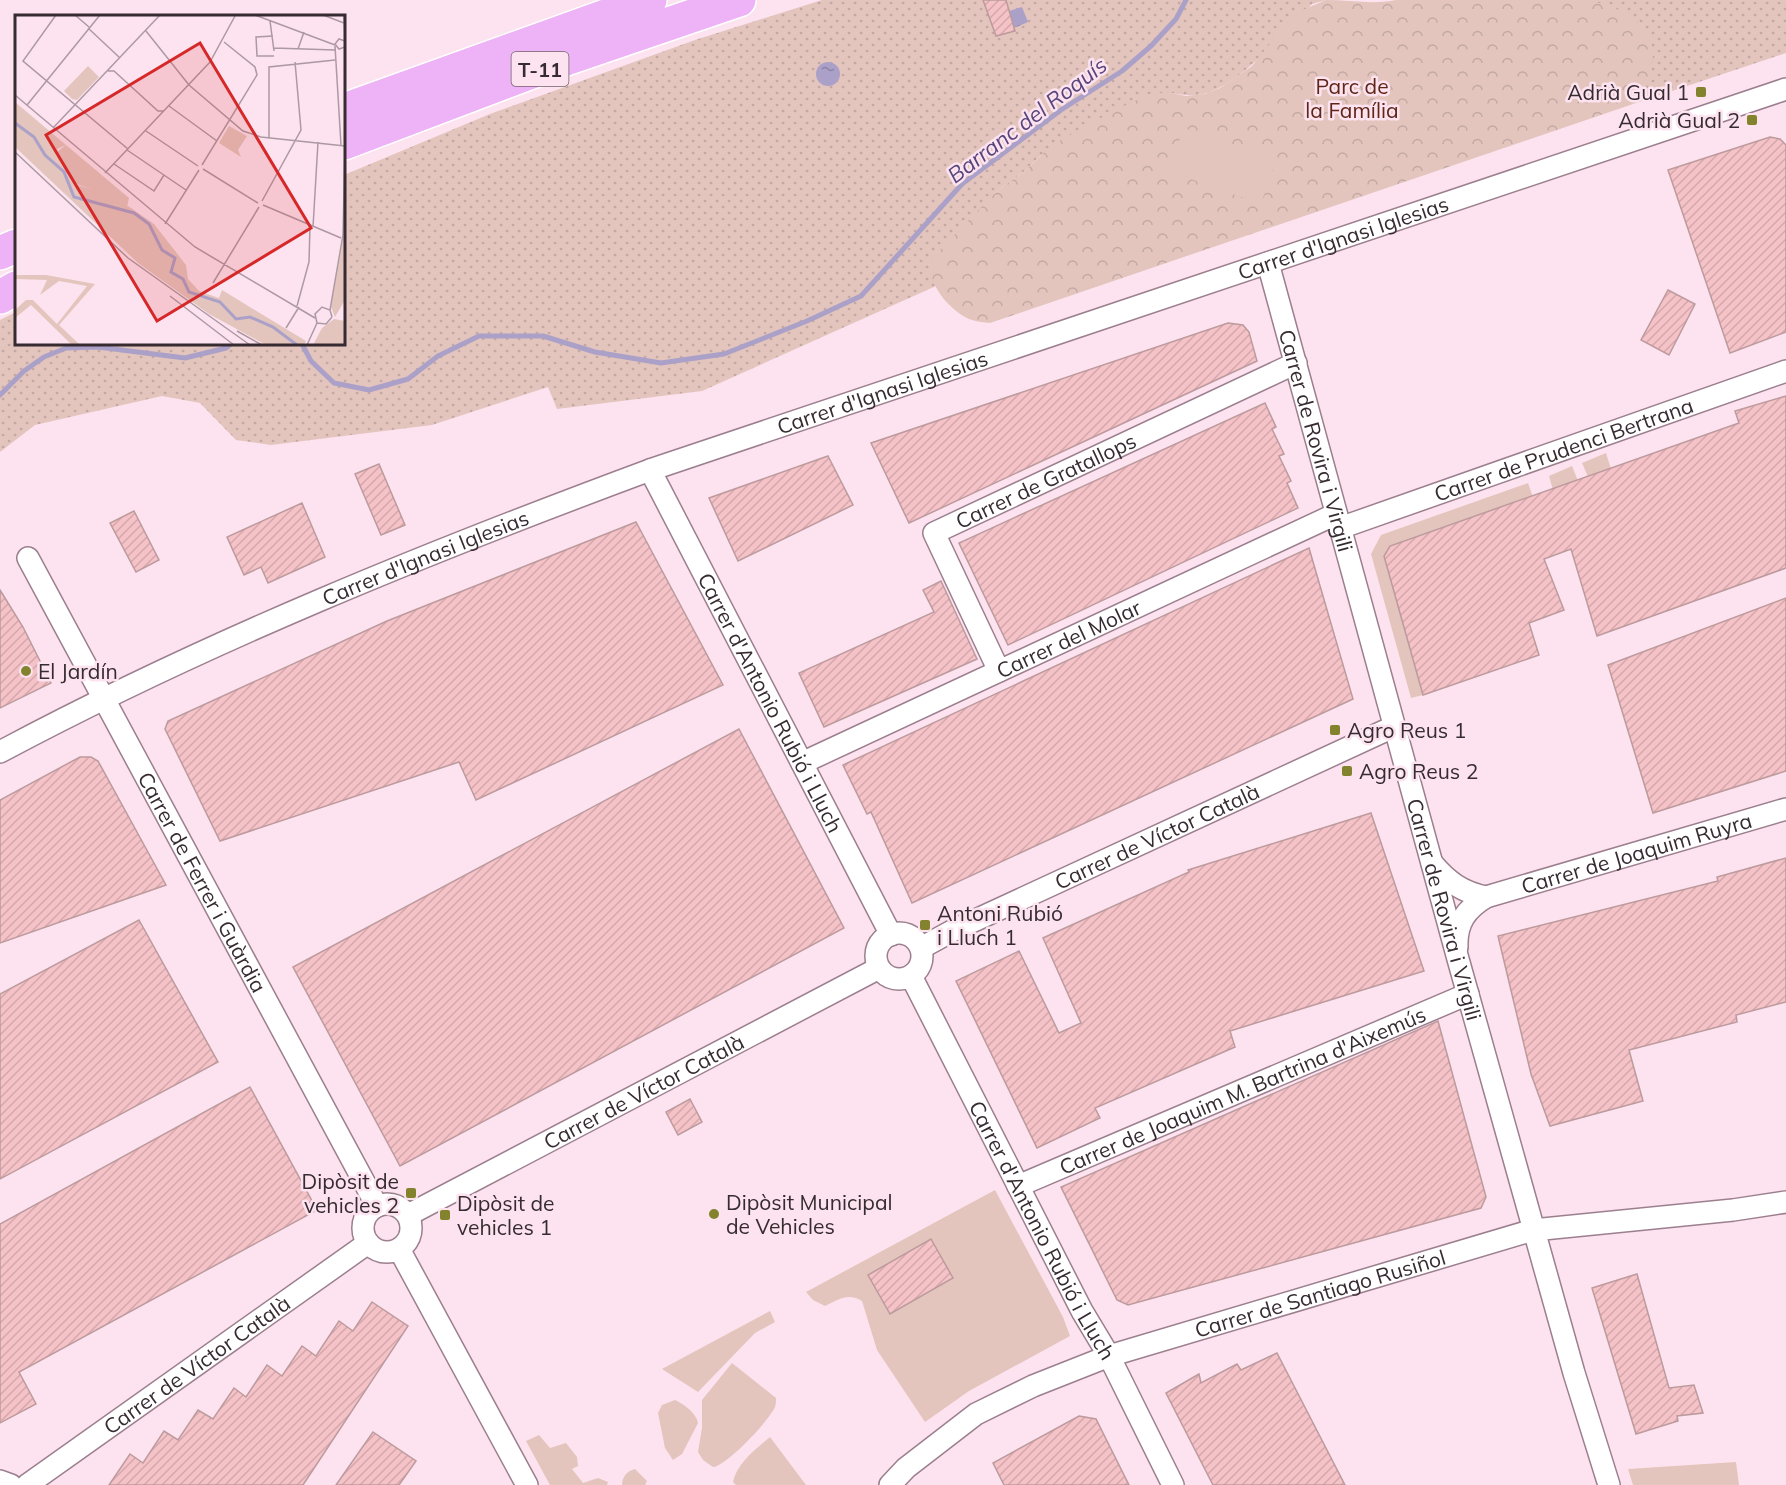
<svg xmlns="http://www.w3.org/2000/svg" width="1786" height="1485" font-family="Mulish,sans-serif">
<defs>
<pattern id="grass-dots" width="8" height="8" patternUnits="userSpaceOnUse" patternTransform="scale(1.5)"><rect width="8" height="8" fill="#e3c5bd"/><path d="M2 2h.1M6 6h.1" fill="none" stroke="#c3a9a3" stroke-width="1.8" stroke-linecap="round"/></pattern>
<pattern id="forest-crowns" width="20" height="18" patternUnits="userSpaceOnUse" patternTransform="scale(1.5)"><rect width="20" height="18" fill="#e3c5bd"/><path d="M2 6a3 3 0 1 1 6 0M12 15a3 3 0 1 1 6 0" fill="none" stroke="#c3a9a3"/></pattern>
<pattern id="water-ripples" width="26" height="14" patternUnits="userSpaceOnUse" patternTransform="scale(1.5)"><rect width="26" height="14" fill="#aba0c8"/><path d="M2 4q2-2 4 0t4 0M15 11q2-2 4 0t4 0" fill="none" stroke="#8c83a3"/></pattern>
<pattern id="building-hatch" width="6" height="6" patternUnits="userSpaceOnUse" patternTransform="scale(1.5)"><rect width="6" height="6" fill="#f5c2c7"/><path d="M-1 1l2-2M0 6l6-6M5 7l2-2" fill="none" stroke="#d3a7ab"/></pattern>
</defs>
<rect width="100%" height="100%" fill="#fce3ef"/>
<g fill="url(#grass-dots)">
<path d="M822,0h504l-14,4c-28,28 -68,77 -105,89 -12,4 -24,2 -36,0l-132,64 -13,13 -30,22 -65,79 5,15 -234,105 -145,18 -9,-22 -116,38 -161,20 -35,-5 -36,-37 -38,-7 -127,29 -35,27v-132l16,-8v32h328v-169l146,-61 205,-74z"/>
<polygon points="1584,0 1786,0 1786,53 1636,103 1644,90 1623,12"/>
</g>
<path fill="url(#forest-crowns)" d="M1326,0c23,0 47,5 70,0 35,0 71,0 106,0 18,0 37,0 55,0 9,0 19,0 28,0 63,11 87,46 51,103l-646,220c-6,-1 -12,-1 -18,-3 -18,-6 -40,-30 -41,-49 -1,-4 1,-10 2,-14l63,-65 30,-22 26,-25 65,-36 35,-16h19l15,3 19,-2 15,-6 32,-22 32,-40 16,-15z"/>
<g fill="#e3c5bd">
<polygon points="1184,128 1276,160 1261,204 1168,171"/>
<polygon points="1606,453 1611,469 1588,477 1582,463"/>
<polygon points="1572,466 1578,481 1553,490 1549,476"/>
<polygon points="1528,483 1533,497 1390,546 1384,556 1423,695 1411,698 1371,554 1381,535"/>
<path d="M995,1190l68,127 7,19 -101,55 -44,31 -48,-72 -15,-49c-13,-9 -25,-1 -37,5l-12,-6 -7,-8z"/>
<polygon points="770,1311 775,1322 755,1333 698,1392 662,1369"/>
<path d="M732,1363l44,35c0,3 0,6 -1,9 -6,14 -49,59 -62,60l-10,-7 -5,-8 4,-24v-28z"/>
<path d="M675,1400c9,4 21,13 23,23l-16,31 -9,6 -8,-12 -7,-35 4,-8z"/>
<polygon points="539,1435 550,1448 566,1443 577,1457 578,1466 572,1469 583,1483 598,1478 608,1482 607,1485 550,1485 526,1441"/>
<path d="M770,1437l36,48h-70l-3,-3c4,-19 23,-33 37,-45z"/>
<polygon points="1736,1462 1739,1485 1633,1485 1628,1469"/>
<path d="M635,1469l12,12 -2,4h-23c0,-8 5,-14 13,-16z"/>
</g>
<g fill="url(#water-ripples)">
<polygon points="1022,7 1028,22 1014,28 1009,11"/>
<circle cx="828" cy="74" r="12"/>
</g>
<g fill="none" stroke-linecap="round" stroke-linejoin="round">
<g stroke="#aba0c8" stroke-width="5">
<polyline points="302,344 311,361 334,383 369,390 408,379 438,356 479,336 543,336 595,352 661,363 724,354 807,321 861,296 962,184 1061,110 1122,71 1151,46 1176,19 1186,0"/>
<polyline points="0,395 24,371 44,357 66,348 98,347 185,358 226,348 231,344"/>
</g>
</g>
<g fill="url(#building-hatch)" stroke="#bc9a9d" stroke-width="1.5">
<polygon points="983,0 1006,0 1015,31 996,36"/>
<polygon points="1770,137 1780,139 1786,145 1786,332 1730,353 1668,170"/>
<polygon points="1668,290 1695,304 1669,355 1641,340"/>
<polygon points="1228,323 1243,325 1249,332 1257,361 909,523 871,443"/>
<polygon points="1786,396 1786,568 1597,636 1571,549 1544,559 1564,610 1529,623 1539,655 1423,695 1384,556 1390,546 1739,423 1735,411"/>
<polygon points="1265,403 1276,427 1272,429 1284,454 1279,456 1291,481 1287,483 1298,508 1008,645 959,543"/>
<polygon points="828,456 853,505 738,561 709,498"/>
<polygon points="379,464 405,525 381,535 355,474"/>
<polygon points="302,503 325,557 268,583 261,567 244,575 227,537"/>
<polygon points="134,511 159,560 136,572 110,523"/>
<polygon points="636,522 723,685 476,800 459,762 220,841 165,729 168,721 387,621"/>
<polygon points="1309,548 1353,699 912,903 871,812 867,814 843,765"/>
<polygon points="941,581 977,659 824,727 799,673 934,612 923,590"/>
<polygon points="0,590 23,627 51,683 0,708"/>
<polygon points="1786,598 1786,771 1653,813 1608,665"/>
<polygon points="739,729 844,928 400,1166 293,967"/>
<polygon points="80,757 91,757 98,761 166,885 0,943 0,800"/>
<polygon points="1371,813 1424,971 1230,1031 1235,1047 1095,1108 1100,1118 1037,1148 956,981 1019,951 1059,1033 1081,1023 1043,938 1189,872 1188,870"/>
<polygon points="1786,858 1786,1002 1736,1015 1737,1022 1629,1050 1643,1101 1550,1126 1531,1074 1498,936 1718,881 1717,877"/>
<polygon points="139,920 218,1062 0,1179 0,994"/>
<polygon points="1438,1021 1486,1197 1481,1208 1128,1305 1117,1300 1061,1187"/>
<polygon points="250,1087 317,1210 19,1372 36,1404 0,1423 0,1224"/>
<polygon points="690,1099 702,1122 678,1135 666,1112"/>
<polygon points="931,1239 953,1278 890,1314 868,1275"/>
<polygon points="1637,1274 1669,1388 1694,1385 1703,1413 1677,1416 1678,1421 1636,1434 1592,1288"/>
<polygon points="372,1302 408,1326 303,1485 109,1485 130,1454 143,1463 164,1431 178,1440 198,1410 213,1419 234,1388 246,1397 267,1365 282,1376 302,1346 316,1356 339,1321 353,1331"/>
<polygon points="1277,1353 1345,1485 1213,1485 1166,1393 1199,1374 1201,1383 1237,1364 1241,1370"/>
<polygon points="1079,1416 1096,1419 1129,1485 1004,1485 993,1463"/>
<polygon points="373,1432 416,1461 399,1485 336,1485"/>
</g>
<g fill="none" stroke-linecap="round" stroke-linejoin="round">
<defs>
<g id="street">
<path id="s1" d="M1268,263l190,696 116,414 35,112"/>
<path id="s2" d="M650,470l241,465"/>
<path id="s3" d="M1340,528l446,-157"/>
<path id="s4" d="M28,558l349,648"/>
<path id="s5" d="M999,671l-65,-138 362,-170"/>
<path id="s6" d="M0,752c208,-111 429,-200 650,-282l1136,-381"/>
<path id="s7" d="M802,763l534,-249"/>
<path d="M1432,863c16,19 30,29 54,34"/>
<circle cx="899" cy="956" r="23"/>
<path id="s8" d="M1457,947c-1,-24 9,-38 29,-50l300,-88"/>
<path id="s9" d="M921,948l31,-17 441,-204"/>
<path id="s10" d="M911,976l171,335 27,45 64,129"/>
<path id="s11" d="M1018,1186l450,-192"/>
<circle cx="387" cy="1228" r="24"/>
<path id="s12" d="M408,1215l471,-247"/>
<polyline points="399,1249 527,1485"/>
<polyline points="0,1481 11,1485"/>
<path id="s13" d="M27,1485l341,-242"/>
<path id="s14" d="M890,1485l16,-17 70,-54 57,-28 76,-30 424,-126 200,-20 53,-8"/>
</g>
<g id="highway">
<polyline points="344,110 650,0"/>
<polyline points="344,143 566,59 739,0"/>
<polyline points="0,253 16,246"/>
<polyline points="0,297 16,288"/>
</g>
</defs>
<use href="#street" stroke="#9c7f8e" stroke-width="24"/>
<use href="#highway" stroke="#fff" stroke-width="36"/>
<use href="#street" stroke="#fff" stroke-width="21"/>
<use href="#highway" stroke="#eeb2f7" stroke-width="33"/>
</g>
<g fill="#83832d" stroke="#fce3ef" stroke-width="2">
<rect x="1695" y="86" width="12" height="12" rx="3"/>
<rect x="1746" y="114" width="12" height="12" rx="3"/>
<circle cx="26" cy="671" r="6"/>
<rect x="1329" y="724" width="12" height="12" rx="3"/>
<rect x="1341" y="765" width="12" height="12" rx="3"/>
<rect x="919" y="919" width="12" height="12" rx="3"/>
<rect x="405" y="1187" width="12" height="12" rx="3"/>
<circle cx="714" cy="1214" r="6"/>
<rect x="439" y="1209" width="12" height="12" rx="3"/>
</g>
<g text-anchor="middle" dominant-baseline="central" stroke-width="5" stroke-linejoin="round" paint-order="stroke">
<rect fill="#fce3ef" stroke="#71626a" stroke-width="1.5" x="511.5" y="52" width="57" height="34" rx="4.5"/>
<g font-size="20" font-weight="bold" fill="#362b31">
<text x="540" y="69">T-11</text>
</g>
<g font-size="21" fill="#5f2516" stroke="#fce3ef">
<text x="1352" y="86">Parc de<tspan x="1352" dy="24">la Família</tspan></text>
</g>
<g font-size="21" fill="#362b31" stroke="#fce3ef" text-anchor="start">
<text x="1689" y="92" text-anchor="end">Adrià Gual 1</text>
<text x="1740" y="120" text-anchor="end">Adrià Gual 2</text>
<text x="38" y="671">El Jardín</text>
<text x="1347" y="730">Agro Reus 1</text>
<text x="1359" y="771">Agro Reus 2</text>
<text x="937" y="913">Antoni Rubió<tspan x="937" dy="24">i Lluch 1</tspan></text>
<text x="399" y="1181" text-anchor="end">Dipòsit de<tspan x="399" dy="24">vehicles 2</tspan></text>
<text x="726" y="1202">Dipòsit Municipal<tspan x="726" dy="24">de Vehicles</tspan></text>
<text x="457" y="1203">Dipòsit de<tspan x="457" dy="24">vehicles 1</tspan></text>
</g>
<g font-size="21" fill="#362b31" stroke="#fce3ef">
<text stroke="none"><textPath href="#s6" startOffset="1440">Carrer d'Ignasi Iglesias</textPath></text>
<text stroke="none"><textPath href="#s6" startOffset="954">Carrer d'Ignasi Iglesias</textPath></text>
<text stroke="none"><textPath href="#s1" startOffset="184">Carrer de Rovira i Virgili</textPath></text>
<text stroke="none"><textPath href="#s3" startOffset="237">Carrer de Prudenci Bertrana</textPath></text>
<text stroke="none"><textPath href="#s5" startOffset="276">Carrer de Gratallops</textPath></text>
<text stroke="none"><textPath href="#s6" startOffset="468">Carrer d'Ignasi Iglesias</textPath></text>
<text stroke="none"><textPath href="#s7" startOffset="294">Carrer del Molar</textPath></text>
<text stroke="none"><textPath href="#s2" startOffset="262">Carrer d'Antonio Rubió i Lluch</textPath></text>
<text stroke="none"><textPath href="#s9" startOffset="261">Carrer de Víctor Català</textPath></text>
<text stroke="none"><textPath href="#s8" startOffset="218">Carrer de Joaquim Ruyra</textPath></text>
<text stroke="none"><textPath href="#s4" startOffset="368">Carrer de Ferrer i Guàrdia</textPath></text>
<text stroke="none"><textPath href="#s1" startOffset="670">Carrer de Rovira i Virgili</textPath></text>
<text stroke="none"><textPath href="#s11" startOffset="244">Carrer de Joaquim M. Bartrina d'Aixemús</textPath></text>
<text stroke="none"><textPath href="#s12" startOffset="266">Carrer de Víctor Català</textPath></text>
<text stroke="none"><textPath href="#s10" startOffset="286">Carrer d'Antonio Rubió i Lluch</textPath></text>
<text stroke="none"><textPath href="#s14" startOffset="477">Carrer de Santiago Rusiñol</textPath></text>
<text stroke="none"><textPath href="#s13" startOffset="208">Carrer de Víctor Català</textPath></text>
</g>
<g font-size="22" font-style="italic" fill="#56457b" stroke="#fce3ef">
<text transform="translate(1027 120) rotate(-37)">Barranc del Roquís</text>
</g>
</g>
<g transform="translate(15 15)">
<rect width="330" height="330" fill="#fce3ef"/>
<path d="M0,87l51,43 -9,4 2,9 18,27 13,4 25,16 13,1 26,18 32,41 2,14 11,12 20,7 3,-8 84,51 -2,4h-38l-57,-31 -71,-51 -123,-116zM330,214v71l-10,17 -4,-10zM319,304l11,2v24h-32l9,-17z" fill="#e3c5bd"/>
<path d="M73,51l11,11 -22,23 -5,-1 -8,-8zM51,130l63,53 -2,9 -21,-4 -16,-14 -16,-6 -17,-31zM0,260h31l49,9 -36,41 21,20h-8l-41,-40 -16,13v-8l11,-10h7l24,24 30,-38 -28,-5 -19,14 7,-15 -32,-1z" fill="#e3c5bd"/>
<path d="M214,111l18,10 -9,14 3,7 -22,-14z" fill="#e3c5bd"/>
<path fill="none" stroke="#aba0c8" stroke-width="3" d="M0,108l19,14 11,18 19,17 10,25 60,16 15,11 13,26 13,8 -4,14 12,7 6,13 31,10 16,17 14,-2 23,10 24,18"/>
<path fill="none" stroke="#ad99a3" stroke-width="1.5" d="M41,0l-33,46 105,88M60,0l14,12M240,0l80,30M308,0l21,8M329,0l1,25M255,6l4,30M73,13l32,30M131,16l43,54 54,46 18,6 84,9M258,21l-17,1 1,19h17M330,26l-6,-2 -4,5 4,5 6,-2M320,31l6,99M259,33l61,2M283,34l6,-17M93,56h6l44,40h6M0,80l180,152 120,71M12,90l73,-90M154,91l48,35M38,113l107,-113M131,116l52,35M254,123v-71l66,-7M112,135l59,40M0,137l113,106 122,87M99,149l40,27 10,-16M187,150l55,-90 -2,-8 -31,-25M188,154l55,34M90,158l105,-111 25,-46M247,186l39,-71 -6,-68M248,190l78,33M150,209l34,-54M298,212l5,-85M198,268l46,-76M155,281l64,49M282,291l12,-44 1,-36M315,295l13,-75 2,-89M302,308l-2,-9 7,-7 8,3 2,7M302,308l9,1 6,-7M271,313l13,-21M222,316l25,14M292,330l10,-22"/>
<path fill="#d62828" fill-opacity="0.15" stroke="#d62828" stroke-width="3" d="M185,28l111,185 -154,93 -111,-186z"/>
<rect width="330" height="330" fill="none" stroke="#362b31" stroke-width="3"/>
</g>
</svg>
